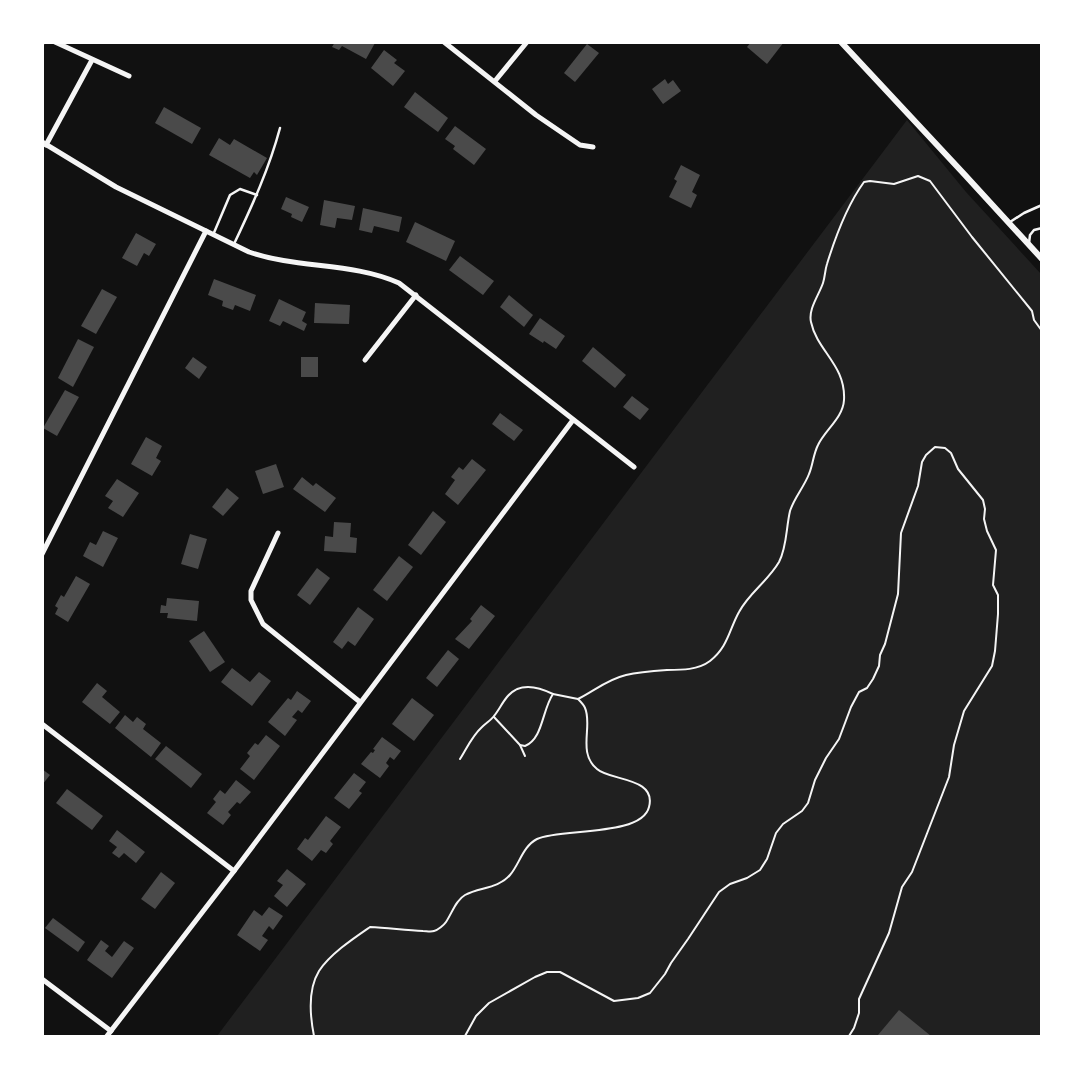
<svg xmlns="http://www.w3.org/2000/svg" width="1084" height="1079" font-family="'PT Sans Narrow',sans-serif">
<rect width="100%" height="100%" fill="#111"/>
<polygon fill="#202020" points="907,120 966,192 1041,274 1041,1036 217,1036"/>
<g fill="#4a4a4a">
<polygon points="335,42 374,42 375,43 366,59 342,46 339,50 332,47"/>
<polygon points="751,42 784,42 767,64 747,47"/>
<polygon points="587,44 599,53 575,82 564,73"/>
<polygon points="384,50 397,60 394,63 405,71 393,86 371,68"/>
<polygon points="665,79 668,84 673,80 681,91 663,104 652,89"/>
<polygon points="415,92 448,118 438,132 404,107"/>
<polygon points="164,107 201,128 192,144 155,123"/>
<polygon points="455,126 486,149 474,165 453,149 455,146 445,139"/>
<polygon points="219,138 230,145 234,139 267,158 257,175 254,172 250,178 209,155"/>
<polygon points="681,165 700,175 692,192 697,195 691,208 669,197 677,181 674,179"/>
<polygon points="286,197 309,207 302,222 291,217 292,214 281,209"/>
<polygon points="324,200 355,206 352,220 337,218 335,228 320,225"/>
<polygon points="363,208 402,217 399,232 374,226 372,233 359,230"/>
<polygon points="415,222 455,241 446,261 406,242"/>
<polygon points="136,233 156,244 149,256 144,253 137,266 122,258"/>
<polygon points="460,256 494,281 483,295 449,270"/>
<polygon points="214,279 256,295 250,311 235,305 233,310 222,306 223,301 208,295"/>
<polygon points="102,289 117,297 96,334 81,326"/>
<polygon points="509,295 533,315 524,327 500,307"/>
<polygon points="279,299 306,312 302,321 307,324 304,331 283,321 280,326 269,321"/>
<polygon points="315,303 350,305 349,324 314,323"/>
<polygon points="540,318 565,336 556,349 544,341 543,343 529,334"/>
<polygon points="78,339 94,347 73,387 58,378"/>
<polygon points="593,347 626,375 615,388 582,361"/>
<polygon points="193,357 207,367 199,379 185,368"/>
<rect x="301" y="357" width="17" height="20"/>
<polygon points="65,390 79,397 57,436 43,428"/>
<polygon points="632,396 649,409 640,420 623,407"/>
<polygon points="500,413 523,430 514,441 492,424"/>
<polygon points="146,437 162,446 156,458 161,461 152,476 131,464"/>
<polygon points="472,459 486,470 458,505 445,494 455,480 451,477 459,467 463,470"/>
<polygon points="276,464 284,487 263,494 255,471"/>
<polygon points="302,477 313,486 316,483 336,498 325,512 293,489"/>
<polygon points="117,479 139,493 123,517 108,508 113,501 105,496"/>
<polygon points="227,488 239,498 223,516 212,507"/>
<polygon points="433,511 446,522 421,555 408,545"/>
<polygon points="334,522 351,523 350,537 357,538 356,553 324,551 325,536 333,537"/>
<polygon points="103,531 118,538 103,567 83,556 90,542 96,545"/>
<polygon points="190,534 207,539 198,569 181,564"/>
<polygon points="399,556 413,567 387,601 373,590"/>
<polygon points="317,568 330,578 310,605 297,595"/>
<polygon points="76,576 90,584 68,622 55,614 58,608 55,606 61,595 64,597"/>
<polygon points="167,598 199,601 197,621 167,618 168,613 160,613 161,605 166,606"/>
<polygon points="481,605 495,616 469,649 455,639 472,621 470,619"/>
<polygon points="358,607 374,619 355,646 348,641 342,649 333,642"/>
<polygon points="204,631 225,662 210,672 189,641"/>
<polygon points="448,650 459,659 437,687 426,678"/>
<polygon points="232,668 250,682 259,672 271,681 252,706 221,682"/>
<polygon points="97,683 107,691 102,697 120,712 110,724 82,702"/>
<polygon points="297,691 311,701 302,713 298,710 292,717 297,720 285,736 268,722 288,698 291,700"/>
<polygon points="412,698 434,715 414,741 392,724"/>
<polygon points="125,715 133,722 137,717 146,724 143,729 161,743 151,757 115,728"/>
<polygon points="266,735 280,746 254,780 240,769 250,756 247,753 255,743 258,745"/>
<polygon points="382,737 401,751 394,760 390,757 386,763 389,766 380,778 361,764 371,752 373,753 375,750 373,749"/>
<polygon points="166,746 202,774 191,788 155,759"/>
<polygon points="42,769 50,775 42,785"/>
<polygon points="354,773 366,782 359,791 362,793 349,809 334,798"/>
<polygon points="236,780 251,792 240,804 237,802 228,812 231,815 223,825 207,813 216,802 213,799 220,790 225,794"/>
<polygon points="67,789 103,816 92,830 56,803"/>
<polygon points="326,816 341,827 330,841 333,844 326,853 321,850 312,861 297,849 305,838 308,840"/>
<polygon points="117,830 145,852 136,863 124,853 119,858 112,853 117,847 109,841"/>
<polygon points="287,869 306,884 287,907 274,896 283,885 277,881"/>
<polygon points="161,872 175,883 155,909 141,899"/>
<polygon points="269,907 283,916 273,930 269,926 262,936 268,940 260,951 237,935 254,910 262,916"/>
<polygon points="53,918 85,942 78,952 45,928"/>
<polygon points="101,940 109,946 105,951 112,957 124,941 134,948 112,978 87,960"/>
<polygon points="899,1010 931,1036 879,1036 878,1035"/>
</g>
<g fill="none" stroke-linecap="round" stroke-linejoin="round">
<g stroke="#f5f5f5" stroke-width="2">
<path d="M578,699c16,-8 30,-20 48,-24 13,-3 27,-4 41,-5 15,0 31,0 43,-9 18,-14 19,-31 29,-49 10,-19 29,-31 40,-50 8,-15 7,-34 11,-51 4,-13 14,-24 19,-37 4,-9 4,-19 9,-29 7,-15 25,-27 26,-45 2,-35 -27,-49 -33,-78 -3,-13 8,-27 12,-39 2,-6 2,-13 4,-19 8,-26 21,-60 37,-82l6,-1 24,3 24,-8 12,5 42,56 60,74 2,9 8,11"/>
<polyline points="520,745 525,756"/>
<path d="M460,759c7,-11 12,-23 22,-32 4,-4 9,-7 12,-11 5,-6 8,-13 13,-19 12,-15 30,-11 46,-3 -11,16 -10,45 -28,52l-5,-1 -26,-28"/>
<path d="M314,1036c-4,-20 -6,-47 5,-65 11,-17 35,-33 51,-44 18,1 35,3 53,4 3,0 8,1 11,0 4,-1 10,-6 12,-9 6,-9 10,-22 19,-27 15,-8 33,-6 45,-20 9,-10 13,-29 27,-36 22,-11 105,-2 112,-32 8,-30 -39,-26 -52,-38 -20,-16 -4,-44 -12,-61 -1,-3 -5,-7 -7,-9l-25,-5"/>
<polyline points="465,1036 476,1016 489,1003 535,977 547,972 560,972 614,1001 638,998 650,993 665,974 671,963 688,939 719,892 730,884 747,878 760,870 767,859 776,833 783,824 802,811 808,803 815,780 826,758 839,739 851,707 859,692 867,688 873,679 879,666 880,655 885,644 898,594 901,533 918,486 922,462 926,455 935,447 945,448 951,453 958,469 983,500 985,509 984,519 987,531 996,550 993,585 998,595 998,614 995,651 992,666 964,711 954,745 949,777 912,872 902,887 889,933 859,999 859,1013 854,1028 849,1036"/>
</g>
<g stroke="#f5f5f5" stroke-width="2.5">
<polyline points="1010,222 1024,213 1042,205"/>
<polyline points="213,235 230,195 240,189 257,195"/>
<polyline points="1029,243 1030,235 1034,230 1042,228"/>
<path d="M234,244c18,-38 35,-75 46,-116"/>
</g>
<g stroke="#f5f5f5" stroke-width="5">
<polyline points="55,42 129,76"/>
<polyline points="444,42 536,115 580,145 593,147"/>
<polyline points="42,43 43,42"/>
<polyline points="495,81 527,42"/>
<path d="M42,142l74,45 133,65c49,17 103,10 150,31l235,184"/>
<polyline points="46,145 92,60"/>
<polyline points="365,360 416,295"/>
<polyline points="278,533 251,591 251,600 263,624 360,702"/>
<polyline points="42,554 206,231"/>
<polyline points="42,724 234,871"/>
<polyline points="42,979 111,1031"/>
<polyline points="107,1036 234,871 573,420"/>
</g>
<polyline stroke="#f5f5f5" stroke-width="6" points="841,42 965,175 1042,259"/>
</g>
<rect width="1084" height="1079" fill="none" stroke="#ffffff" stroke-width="88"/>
</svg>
